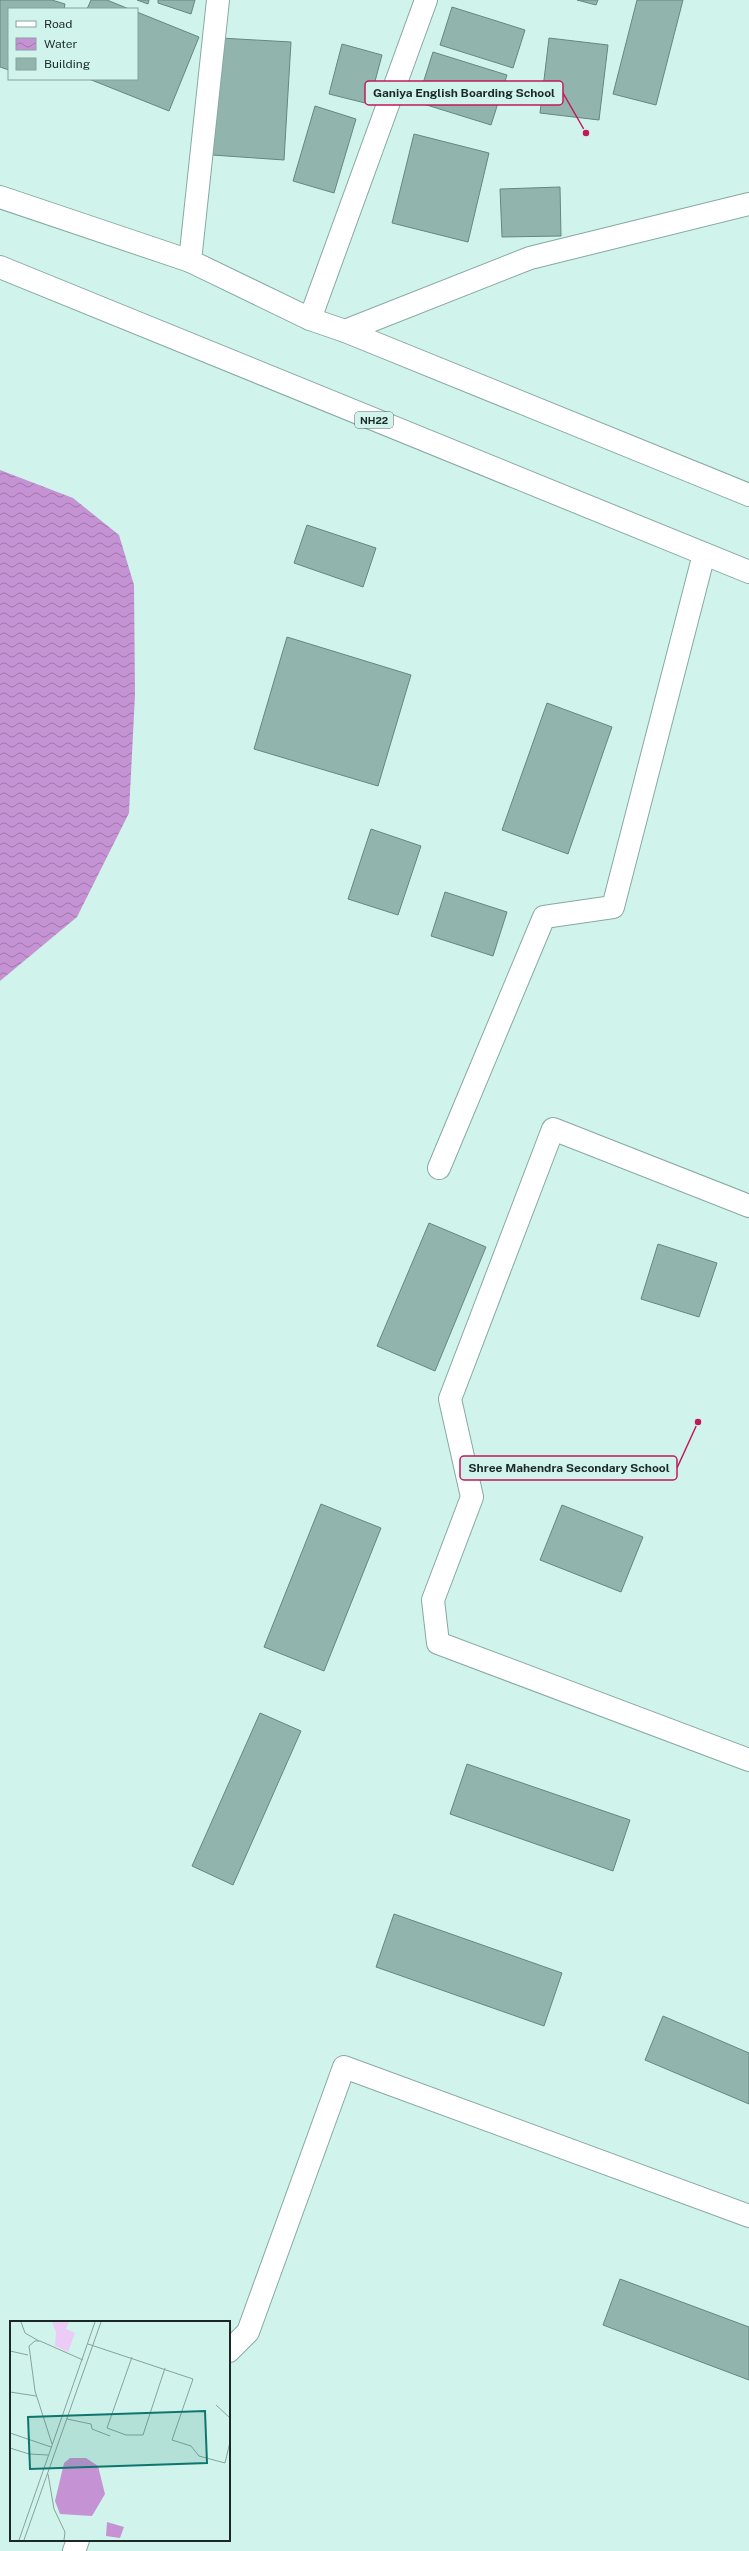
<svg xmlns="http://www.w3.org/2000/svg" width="749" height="2551" font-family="'Public Sans',sans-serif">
<defs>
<pattern id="water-waves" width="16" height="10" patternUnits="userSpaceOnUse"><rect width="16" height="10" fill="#c593d3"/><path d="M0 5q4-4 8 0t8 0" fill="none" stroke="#9f78ab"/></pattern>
</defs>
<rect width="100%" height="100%" fill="#d0f4ec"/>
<polygon fill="url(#water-waves)" points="0,470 73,498 119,535 134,585 135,695 129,813 77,917 0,981"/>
<g fill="#91b4ac" stroke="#668780">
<polygon points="0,0 52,0 65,4 64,9 9,9 9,70 0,67"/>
<polygon points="91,0 107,0 129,9 87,9"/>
<polygon points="137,0 149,0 148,4"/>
<polygon points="158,0 195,0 191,14 158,3"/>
<polygon points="577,0 598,0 596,5"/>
<polygon points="637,0 683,0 656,105 613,94"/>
<polygon points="452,7 525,30 513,68 440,45"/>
<polygon points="137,12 199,37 169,111 89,79 137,79"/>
<polygon points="220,38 291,42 284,160 212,155"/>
<polygon points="549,38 608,45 599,120 540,113"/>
<polygon points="342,44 382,55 369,104 329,94"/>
<polygon points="433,52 507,75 491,125 417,102"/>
<polygon points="315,106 356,119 334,193 293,181"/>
<polygon points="414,134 489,153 468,242 392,223"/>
<polygon points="560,187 561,236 502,237 500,189"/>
<polygon points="307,525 376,548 363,587 294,563"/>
<polygon points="287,637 411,675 378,786 254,749"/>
<polygon points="547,703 612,727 568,854 502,830"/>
<polygon points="371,829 421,846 398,915 348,899"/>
<polygon points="445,892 507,912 493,956 431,936"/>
<polygon points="429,1223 486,1247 435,1371 377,1346"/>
<polygon points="658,1244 717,1263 699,1317 641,1299"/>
<polygon points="321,1504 381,1528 324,1671 264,1647"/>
<polygon points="562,1505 643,1537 621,1592 540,1560"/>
<polygon points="260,1713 301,1731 233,1885 192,1866"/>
<polygon points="467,1764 630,1820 613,1871 450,1814"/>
<polygon points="394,1914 562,1973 544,2026 376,1967"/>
<polygon points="663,2016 749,2053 749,2104 645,2060"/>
<polygon points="620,2279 749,2327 749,2380 603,2325"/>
</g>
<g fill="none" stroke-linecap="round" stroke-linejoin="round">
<defs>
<g id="minor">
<polyline points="190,261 218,0"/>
<polyline points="310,319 426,0"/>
<polyline points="345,331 530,258 749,204"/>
<polyline points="439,1168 544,917 613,907 704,554"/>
<polyline points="749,1206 553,1129 450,1399 472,1497 433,1600 438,1643 749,1760"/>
<polyline points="229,2351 248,2332 344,2067 749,2216"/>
<polyline points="74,2551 78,2540"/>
</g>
<g id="highway">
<polyline points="0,197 190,261 310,319 345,331 749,495"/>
<polyline points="0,267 749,572"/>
</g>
</defs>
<use href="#minor" stroke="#87a9a2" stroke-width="24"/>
<use href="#highway" stroke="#87a9a2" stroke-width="24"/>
<use href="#minor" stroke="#fff" stroke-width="22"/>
<use href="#highway" stroke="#fff" stroke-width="22"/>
</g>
<g text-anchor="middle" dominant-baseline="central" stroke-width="3" stroke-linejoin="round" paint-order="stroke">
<rect fill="#d0f4ec" stroke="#516561" stroke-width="1" x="355" y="412" width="38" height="16" rx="3"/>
<g font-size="10" font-weight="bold" fill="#1b2825">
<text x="374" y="420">NH22</text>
</g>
</g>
<g transform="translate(10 2321)">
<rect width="220" height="220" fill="#d0f4ec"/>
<path d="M42,1h17l-3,7 9,4 -7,19 -13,-6 1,-14z" fill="#eccbf6"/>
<path d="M76,137l12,8 7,28 -13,22 -32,-2 -5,-13 9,-38 6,-5zM97,201l17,5 -4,11 -14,-2z" fill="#c593d3"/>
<path fill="none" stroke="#88a29c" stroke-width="1" d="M11,1l4,11 14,8M78,23l105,35 -21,61 19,6 8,10 26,7 5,-21M0,30l18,4M122,36l-25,71 19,7h17l22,-67M0,71l26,4M206,84l14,13M57,98l24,5 1,5 18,7M0,112l41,14M42,123l-17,-53 -6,-45 6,-5h5l43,19M0,127l19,6 19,1M38,153l6,35 11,23 -1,8M9,219l76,-218M14,219l77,-218"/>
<path fill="#0f766e" fill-opacity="0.15" stroke="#0f766e" stroke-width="2" d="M195,90l2,52 -177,6 -2,-52z"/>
<rect width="220" height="220" fill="none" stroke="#1b2825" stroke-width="2"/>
</g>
<path fill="none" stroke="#c2185b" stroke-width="1.5" d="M586 133L563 93M698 1422L677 1468"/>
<g fill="#c2185b" stroke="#d0f4ec" stroke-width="1.5">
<circle cx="586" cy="133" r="4"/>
<circle cx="698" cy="1422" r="4"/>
</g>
<g fill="#d0f4ec" stroke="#c2185b" stroke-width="1.5">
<rect x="365" y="81" width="198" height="24" rx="4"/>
<rect x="460" y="1456" width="217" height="24" rx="4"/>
</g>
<g font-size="12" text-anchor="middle" font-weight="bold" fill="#1b2825">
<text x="464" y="97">Ganiya English Boarding School</text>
<text x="569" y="1472">Shree Mahendra Secondary School</text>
</g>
<rect x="8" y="8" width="130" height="72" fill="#d0f4ec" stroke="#88a29c"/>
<rect x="16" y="21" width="20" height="6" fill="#ffffff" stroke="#88a29c"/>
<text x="44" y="28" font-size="12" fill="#1b2825">Road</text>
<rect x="16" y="38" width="20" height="12" fill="url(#water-waves)" stroke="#88a29c"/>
<text x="44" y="48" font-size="12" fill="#1b2825">Water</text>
<rect x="16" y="58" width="20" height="12" fill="#91b4ac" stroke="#88a29c"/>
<text x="44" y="68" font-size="12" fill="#1b2825">Building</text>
</svg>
